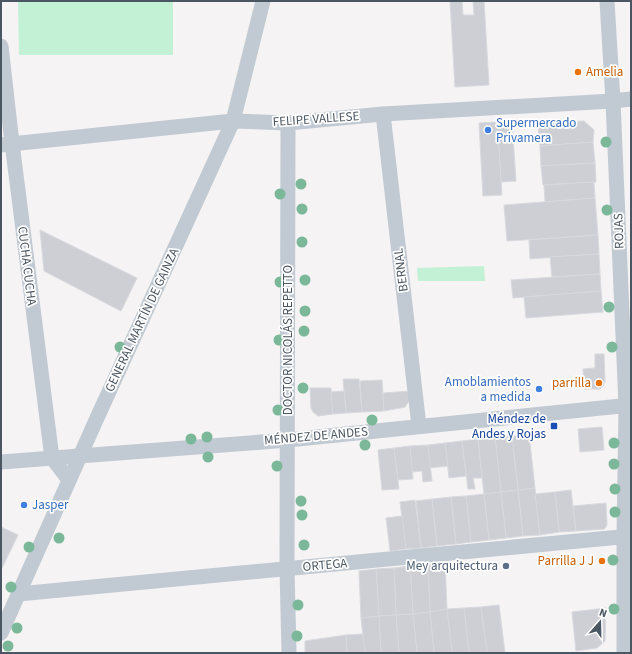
<svg xmlns="http://www.w3.org/2000/svg" width="632" height="654" font-family="'Source Sans 3',sans-serif">
<rect width="100%" height="100%" fill="#f5f3f3"/>
<g fill="#c3f1d5">
<polygon points="18,1 173,1 173,55 19,55"/>
<polygon points="484,266 485,281 418,281 417,268"/>
</g>
<g fill="#cdcfd5" stroke="#d7d9de">
<polygon points="450,1 462,1 463,15 474,15 473,1 484,1 489,85 455,87"/>
<polygon points="512,121 516,181 501,182 497,122"/>
<polygon points="584,121 594,130 593,142 540,146 538,123"/>
<polygon points="497,122 502,195 483,196 479,123"/>
<polygon points="593,142 595,163 541,166 540,146"/>
<polygon points="595,163 596,182 543,185 541,166"/>
<polygon points="594,182 595,198 545,202 544,185"/>
<polygon points="595,198 598,235 507,241 504,205"/>
<polygon points="40,230 137,278 121,311 44,271"/>
<polygon points="598,235 599,254 530,259 529,240"/>
<polygon points="599,254 600,274 552,277 550,257"/>
<polygon points="600,274 601,291 513,298 511,280"/>
<polygon points="601,291 603,312 526,318 524,297"/>
<polygon points="595,354 604,354 605,382 603,386 600,389 584,389 583,369 595,368"/>
<polygon points="343,379 359,379 362,412 346,413"/>
<polygon points="382,380 384,411 362,412 360,381"/>
<polygon points="310,388 331,388 333,414 318,416 313,412 311,408"/>
<polygon points="344,391 346,413 333,414 331,392"/>
<polygon points="410,391 410,400 405,407 400,408 384,411 383,393"/>
<polygon points="602,427 604,450 580,452 578,429"/>
<polygon points="529,434 535,488 518,490 512,436"/>
<polygon points="512,436 518,490 501,492 495,437"/>
<polygon points="495,437 501,492 484,494 478,439"/>
<polygon points="478,439 482,478 473,478 475,489 468,489 462,441"/>
<polygon points="462,441 466,476 449,478 445,443"/>
<polygon points="445,443 448,466 430,468 428,445"/>
<polygon points="428,445 432,481 423,482 422,471 412,472 410,446"/>
<polygon points="410,446 413,479 398,480 394,448"/>
<polygon points="394,448 399,489 382,490 378,450"/>
<polygon points="535,488 540,535 523,536 518,490"/>
<polygon points="518,490 523,536 506,538 501,492"/>
<polygon points="571,490 576,531 559,532 555,492"/>
<polygon points="501,492 506,538 489,540 484,494"/>
<polygon points="555,492 559,532 540,535 535,494"/>
<polygon points="484,494 489,540 471,542 466,496"/>
<polygon points="466,496 471,542 456,544 451,497"/>
<polygon points="451,497 456,544 437,546 432,499"/>
<polygon points="432,499 437,546 421,548 416,501"/>
<polygon points="415,500 421,548 406,549 400,502"/>
<polygon points="606,503 607,524 606,527 604,529 576,531 573,506"/>
<polygon points="402,516 406,549 390,551 386,518"/>
<polygon points="1,527 18,535 1,570"/>
<polygon points="445,563 447,609 430,612 428,564"/>
<polygon points="428,564 430,612 413,614 410,566"/>
<polygon points="410,566 413,614 396,615 394,568"/>
<polygon points="394,568 396,615 379,616 376,569"/>
<polygon points="376,569 379,616 361,618 359,571"/>
<polygon points="499,605 505,653 487,653 481,607"/>
<polygon points="481,607 487,653 469,653 464,608"/>
<polygon points="464,608 469,653 452,653 447,609"/>
<polygon points="606,608 605,641 597,648 576,651 572,612"/>
<polygon points="447,609 452,653 434,653 430,612"/>
<polygon points="430,612 434,653 417,653 413,614"/>
<polygon points="413,614 417,653 399,653 396,615"/>
<polygon points="396,615 399,653 381,653 379,616"/>
<polygon points="379,616 381,653 365,653 361,618"/>
<polygon points="363,634 365,653 347,653 346,635"/>
<polygon points="346,635 347,653 305,653 305,641"/>
</g>
<g fill="none" stroke-linecap="round" stroke-linejoin="round">
<g stroke="#c1cad2" stroke-width="15">
<polyline points="607,1 613,101 626,406 624,536 624,653"/>
<polyline points="1,46 12,143 52,458 69,480"/>
<polyline points="383,114 419,426"/>
<polyline points="288,123 287,568 289,653"/>
<polyline points="1,145 233,121 288,123 383,114 613,101 631,99"/>
<polyline points="1,462 288,440 631,405"/>
<polyline points="18,594 631,536"/>
<polyline points="1,633 97,418 233,121 263,1"/>
</g>
</g>
<g fill="#7bb799">
<circle cx="606" cy="142" r="5.5"/>
<circle cx="301" cy="184" r="5.5"/>
<circle cx="280" cy="194" r="5.5"/>
<circle cx="302" cy="209" r="5.5"/>
<circle cx="607" cy="210" r="5.5"/>
<circle cx="302" cy="242" r="5.5"/>
<circle cx="305" cy="280" r="5.5"/>
<circle cx="280" cy="282" r="5.5"/>
<circle cx="609" cy="307" r="5.5"/>
<circle cx="305" cy="311" r="5.5"/>
<circle cx="304" cy="331" r="5.5"/>
<circle cx="279" cy="340" r="5.5"/>
<circle cx="120" cy="347" r="5.5"/>
<circle cx="612" cy="347" r="5.5"/>
<circle cx="303" cy="388" r="5.5"/>
<circle cx="278" cy="410" r="5.5"/>
<circle cx="372" cy="420" r="5.5"/>
<circle cx="207" cy="437" r="5.5"/>
<circle cx="191" cy="439" r="5.5"/>
<circle cx="614" cy="443" r="5.5"/>
<circle cx="365" cy="445" r="5.5"/>
<circle cx="208" cy="457" r="5.5"/>
<circle cx="614" cy="464" r="5.5"/>
<circle cx="277" cy="466" r="5.5"/>
<circle cx="615" cy="489" r="5.5"/>
<circle cx="301" cy="501" r="5.5"/>
<circle cx="615" cy="512" r="5.5"/>
<circle cx="302" cy="515" r="5.5"/>
<circle cx="59" cy="538" r="5.5"/>
<circle cx="304" cy="545" r="5.5"/>
<circle cx="29" cy="547" r="5.5"/>
<circle cx="613" cy="560" r="5.5"/>
<circle cx="11" cy="587" r="5.5"/>
<circle cx="298" cy="605" r="5.5"/>
<circle cx="614" cy="609" r="5.5"/>
<circle cx="17" cy="628" r="5.5"/>
<circle cx="297" cy="636" r="5.5"/>
<circle cx="8" cy="646" r="5.5"/>
</g>
<g fill="#e8710a" stroke="#fff" stroke-width="1.5">
<circle cx="578" cy="72" r="4"/>
<circle cx="599" cy="383" r="4"/>
<circle cx="602" cy="561" r="4"/>
</g>
<g fill="#3f7fe0" stroke="#fff" stroke-width="1.5">
<circle cx="488" cy="130" r="4"/>
<circle cx="539" cy="389" r="4"/>
<circle cx="24" cy="505" r="4"/>
</g>
<rect fill="#1a4fb4" stroke="#fff" stroke-width="1.5" x="550" y="422" width="8" height="8" rx="2"/>
<circle fill="#5c6f8a" stroke="#fff" stroke-width="1.5" cx="506" cy="566" r="4"/>
<g text-anchor="middle" dominant-baseline="central" stroke-width="3.5" stroke-linejoin="round" paint-order="stroke">
<g font-size="13" fill="#c56008" stroke="#fff" text-anchor="end">
<text x="586" y="72" text-anchor="start">Amelia</text>
<text x="591" y="383">parrilla</text>
<text x="594" y="561">Parrilla J J</text>
</g>
<g font-size="13" fill="#4a5661" stroke="#fff">
<text transform="translate(316 119) rotate(-4)">FELIPE VALLESE</text>
<text transform="translate(619 231) rotate(-92)">ROJAS</text>
<text transform="translate(27 266) rotate(83)">CUCHA CUCHA</text>
<text transform="translate(401 270) rotate(-97)">BERNAL</text>
<text transform="translate(142 320) rotate(-65)">GENERAL MARTÍN DE GAINZA</text>
<text transform="translate(288 340) rotate(-90)">DOCTOR NICOLÁS REPETTO</text>
<text transform="translate(316 436) rotate(-5)">MÉNDEZ DE ANDES</text>
<text transform="translate(325 565) rotate(-5)">ORTEGA</text>
</g>
<g font-size="13" fill="#366cbe" stroke="#fff" text-anchor="start">
<text x="496" y="123">Supermercado<tspan x="496" dy="15">Privamera</tspan></text>
<text x="531" y="382" text-anchor="end">Amoblamientos<tspan x="531" dy="15">a medida</tspan></text>
<text x="32" y="505">Jasper</text>
</g>
<g font-size="13" fill="#164399" stroke="#fff" text-anchor="end">
<text x="546" y="419">Méndez de<tspan x="546" dy="15">Andes y Rojas</tspan></text>
</g>
<g font-size="13" fill="#4e5e75" stroke="#fff" text-anchor="end">
<text x="498" y="566">Mey arquitectura</text>
</g>
</g>
<rect width="632" height="654" fill="none" stroke="#4a5661" stroke-width="4"/>
<g transform="translate(600 622) rotate(20)" stroke="#ffffff" stroke-width="3" paint-order="stroke">
<path d="M0-3L7 15L0 10L-7 15Z" fill="#4a5661"/>
<text y="-6" font-size="11" font-weight="bold" text-anchor="middle" fill="#4a5661">N</text>
</g>
</svg>
